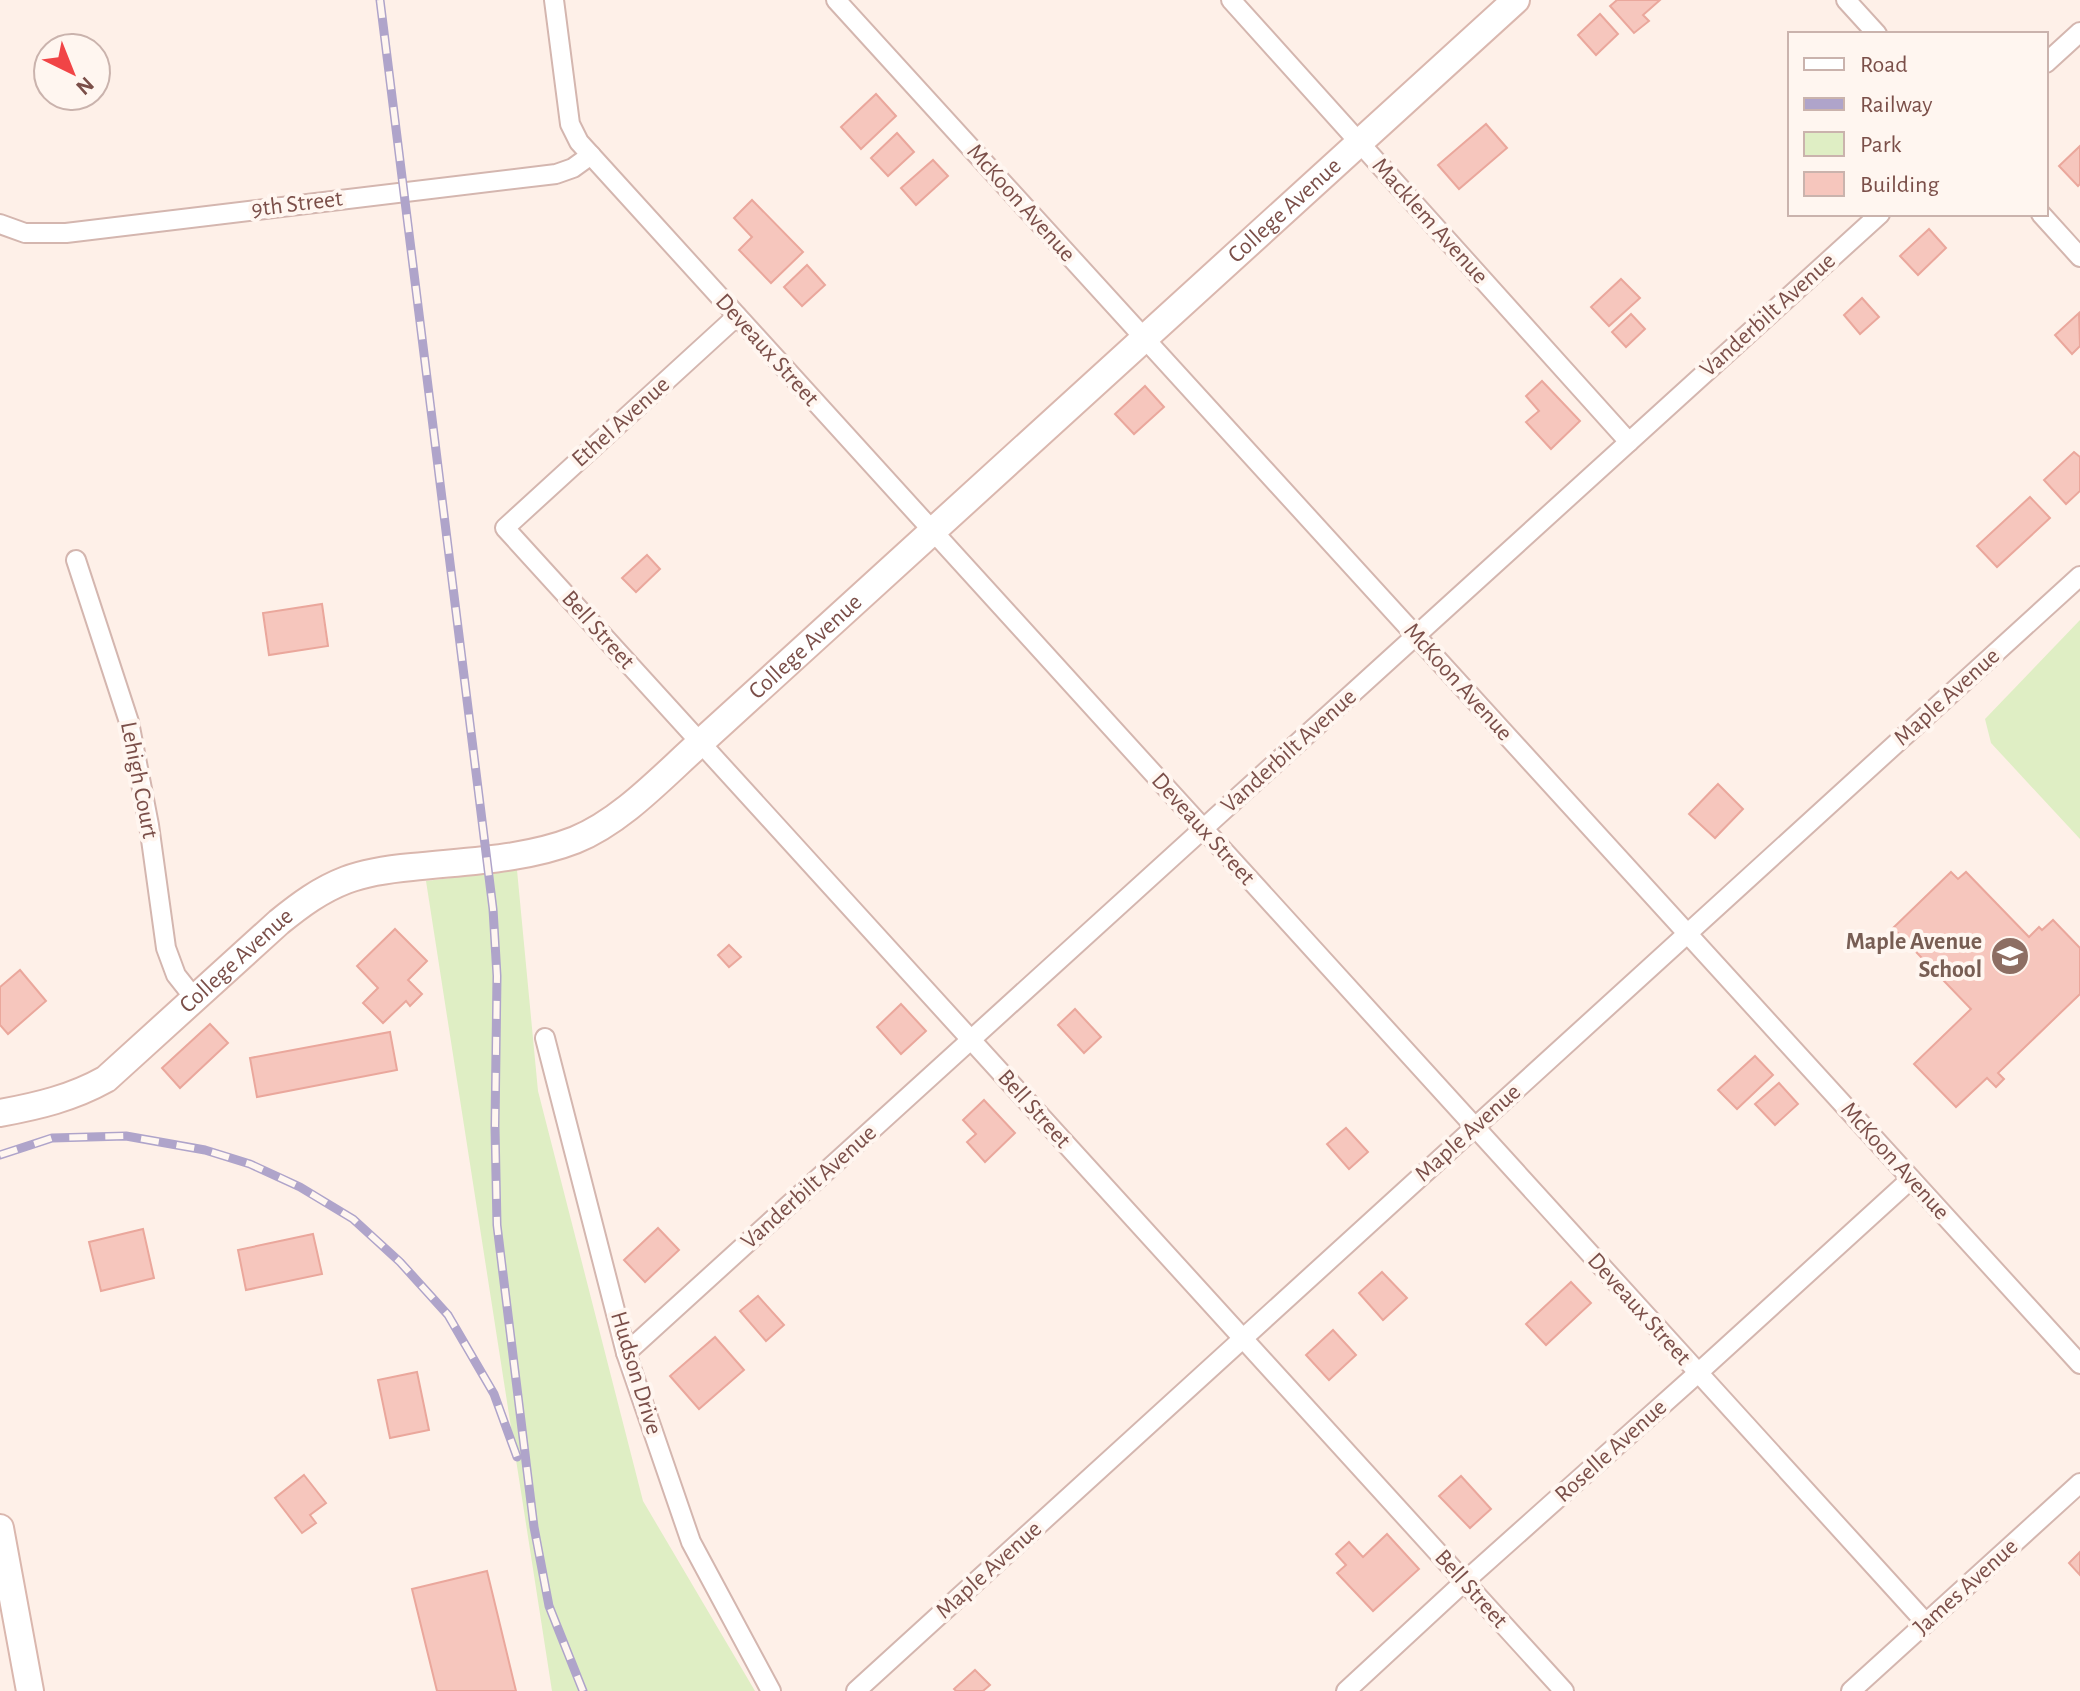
<svg xmlns="http://www.w3.org/2000/svg" width="2080" height="1691" font-family="'Alegreya Sans',sans-serif">
<rect width="100%" height="100%" fill="#fef0e8"/>
<g fill="#dfeec4">
<polygon points="2080,620 2080,839 1991,743 1985,719"/>
<polygon points="517,870 538,1091 643,1501 755,1691 552,1691 426,881"/>
</g>
<g fill="#f6c6bd" stroke="#eaa79c" stroke-width="2">
<polygon points="1617,0 1660,0 1643,15 1649,21 1634,33 1610,6"/>
<polygon points="1600,14 1618,34 1596,55 1578,35"/>
<polygon points="876,94 896,116 861,149 841,127"/>
<polygon points="1486,124 1507,148 1459,189 1438,165"/>
<polygon points="897,133 914,152 888,176 871,158"/>
<polygon points="2080,146 2080,184 2078,186 2059,166"/>
<polygon points="933,160 948,176 916,205 901,188"/>
<polygon points="752,200 803,252 771,283 739,250 752,237 734,218"/>
<polygon points="1929,229 1946,248 1918,275 1900,256"/>
<polygon points="807,265 825,285 802,306 784,287"/>
<polygon points="1621,279 1640,298 1609,326 1591,307"/>
<polygon points="1862,298 1879,317 1860,334 1844,315"/>
<polygon points="2079,313 2080,346 2072,354 2055,335"/>
<polygon points="1631,314 1645,329 1626,347 1612,332"/>
<polygon points="1542,381 1580,421 1551,449 1526,422 1539,411 1526,396"/>
<polygon points="1145,386 1164,407 1134,434 1115,414"/>
<polygon points="2074,452 2080,457 2080,491 2066,504 2044,480"/>
<polygon points="2030,497 2050,518 1997,567 1977,546"/>
<polygon points="647,555 660,569 636,592 622,578"/>
<polygon points="322,604 328,646 269,655 263,613"/>
<polygon points="1718,784 1743,809 1715,838 1689,814"/>
<polygon points="1951,872 1958,879 1966,872 2029,937 2039,927 2042,930 2053,920 2080,948 2080,994 1998,1073 2004,1079 1996,1087 1987,1078 1956,1107 1914,1064 1971,1009 1893,928"/>
<polygon points="395,929 427,961 408,980 422,994 410,1006 406,1001 383,1023 363,1003 378,988 357,966"/>
<polygon points="729,945 741,957 729,967 718,955"/>
<polygon points="20,970 46,1001 8,1034 0,1025 0,987"/>
<polygon points="901,1004 926,1031 901,1054 877,1027"/>
<polygon points="1075,1009 1101,1037 1084,1053 1058,1025"/>
<polygon points="210,1024 228,1043 180,1088 162,1068"/>
<polygon points="390,1032 397,1070 257,1097 250,1058"/>
<polygon points="1755,1056 1773,1075 1737,1109 1718,1090"/>
<polygon points="1779,1083 1798,1104 1775,1125 1755,1104"/>
<polygon points="984,1100 1015,1133 985,1162 967,1142 976,1134 963,1120"/>
<polygon points="1346,1128 1368,1152 1349,1169 1327,1144"/>
<polygon points="658,1228 679,1250 645,1282 624,1260"/>
<polygon points="143,1229 154,1278 101,1291 89,1242"/>
<polygon points="313,1234 322,1274 246,1290 238,1250"/>
<polygon points="1382,1272 1407,1298 1383,1320 1359,1293"/>
<polygon points="1571,1282 1591,1303 1546,1345 1526,1324"/>
<polygon points="758,1296 784,1325 766,1341 740,1311"/>
<polygon points="1333,1330 1356,1355 1329,1380 1306,1355"/>
<polygon points="715,1337 744,1370 699,1409 670,1376"/>
<polygon points="417,1372 429,1430 390,1438 378,1380"/>
<polygon points="304,1475 326,1503 310,1515 316,1523 302,1533 275,1498"/>
<polygon points="1461,1476 1491,1509 1470,1528 1439,1496"/>
<polygon points="1387,1534 1419,1569 1373,1611 1337,1573 1346,1565 1336,1554 1349,1542 1363,1557"/>
<polygon points="2080,1552 2080,1575 2069,1563"/>
<polygon points="487,1571 516,1691 437,1691 412,1589"/>
<polygon points="975,1670 990,1685 983,1691 956,1691 954,1689"/>
</g>
<g fill="none" stroke-linecap="round" stroke-linejoin="round">
<defs>
<g id="street">
<polyline points="554,0 570,124 579,142 1926,1623"/>
<polyline points="836,0 2080,1364"/>
<polyline points="1231,0 1629,442"/>
<polyline points="1846,0 1877,34"/>
<polyline points="2046,63 2080,32"/>
<polyline points="2041,214 2080,257"/>
<polyline points="0,224 25,233 66,233 556,174 573,168 591,155"/>
<polyline points="737,316 505,528 1564,1691"/>
<polyline points="76,560 129,722 149,825 166,948 176,975 195,999"/>
<polyline points="545,1038 626,1353 691,1542 771,1691"/>
<polyline points="626,1353 1880,214"/>
<polyline points="856,1691 2080,576"/>
<polyline points="1346,1691 1464,1582 1698,1373 1911,1179"/>
<polyline points="1851,1691 2080,1483"/>
</g>
<g id="secondary">
<path id="s1" d="M0,1113c38,-7 72,-15 106,-34l173,-157c21,-17 41,-32 67,-42 21,-8 44,-11 66,-13 54,-6 112,-7 163,-27 47,-19 88,-64 125,-97l816,-743"/>
<polyline points="0,1528 30,1691"/>
</g>
</defs>
<use href="#street" stroke="#d4b6af" stroke-width="22"/>
<use href="#secondary" stroke="#dab7ae" stroke-width="30"/>
<use href="#street" stroke="#fff" stroke-width="18"/>
<use href="#secondary" stroke="#fff" stroke-width="26"/>
<defs>
<g id="rail">
<polyline points="380,0 493,909 497,976 495,1127 497,1225 534,1527 549,1606 583,1691"/>
<polyline points="0,1155 52,1138 126,1136 205,1150 250,1164 300,1187 353,1219 400,1262 448,1315 494,1394 517,1457"/>
</g>
</defs>
<use href="#rail" stroke="#afa4ca" stroke-width="9"/>
<use href="#rail" stroke="#fff6f0" stroke-width="6" stroke-dasharray="18" stroke-linecap="butt"/>
</g>
<defs>
<symbol id="school-disc" viewBox="-11 -11 22 22"><circle r="9.5" fill="#8d6e63" stroke="#fff6f0"/><path d="M0-5L7-2L0 1L-7-2ZM-4 1L0 2.5L4 1V4Q0 6-4 4Z" fill="#fff"/></symbol>
</defs>
<g fill-rule="evenodd">
<use href="#school-disc" x="1988" y="934" width="44" height="44"/>
</g>
<g text-anchor="middle" dominant-baseline="central" stroke-width="8" stroke-linejoin="round" paint-order="stroke">
<g font-size="24" fill="#7b4f49" stroke="#fff6f0">
<text transform="translate(1021 203) rotate(48)">McKoon Avenue</text>
<text transform="translate(297 204) rotate(-7)">9th Street</text>
<text stroke="none"><textPath href="#s1" startOffset="1608">College Avenue</textPath></text>
<text transform="translate(1430 221) rotate(48)">Macklem Avenue</text>
<text transform="translate(1768 315) rotate(-42)">Vanderbilt Avenue</text>
<text transform="translate(767 350) rotate(48)">Deveaux Street</text>
<text transform="translate(621 422) rotate(-42)">Ethel Avenue</text>
<text transform="translate(598 630) rotate(48)">Bell Street</text>
<text stroke="none"><textPath href="#s1" startOffset="960">College Avenue</textPath></text>
<text transform="translate(1458 682) rotate(48)">McKoon Avenue</text>
<text transform="translate(1947 697) rotate(-42)">Maple Avenue</text>
<text transform="translate(1289 751) rotate(-42)">Vanderbilt Avenue</text>
<text transform="translate(139 780) rotate(79)">Lehigh Court</text>
<text transform="translate(1203 829) rotate(48)">Deveaux Street</text>
<text stroke="none"><textPath href="#s1" startOffset="288">College Avenue</textPath></text>
<text transform="translate(1034 1109) rotate(48)">Bell Street</text>
<text transform="translate(1468 1133) rotate(-42)">Maple Avenue</text>
<text transform="translate(1895 1161) rotate(48)">McKoon Avenue</text>
<text transform="translate(809 1187) rotate(-42)">Vanderbilt Avenue</text>
<text transform="translate(1639 1309) rotate(48)">Deveaux Street</text>
<text transform="translate(636 1373) rotate(73)">Hudson Drive</text>
<text transform="translate(1611 1451) rotate(-42)">Roselle Avenue</text>
<text transform="translate(989 1570) rotate(-42)">Maple Avenue</text>
<text transform="translate(1966 1587) rotate(-42)">James Avenue</text>
<text transform="translate(1471 1589) rotate(48)">Bell Street</text>
</g>
<g font-size="24" font-weight="bold" fill="#785e54" stroke="#fff6f0" text-anchor="end">
<text x="1982" y="942">Maple Avenue<tspan x="1982" dy="28">School</tspan></text>
</g>
</g>
<rect x="1788" y="32" width="260" height="184" fill="#fff6f0" stroke="#cab3ad" stroke-width="2"/>
<rect x="1804" y="58" width="40" height="12" fill="#ffffff" stroke="#cab3ad" stroke-width="2"/>
<text x="1860" y="72" font-size="24" fill="#7b4f49">Road</text>
<rect x="1804" y="98" width="40" height="12" fill="#afa4ca" stroke="#cab3ad" stroke-width="2"/>
<text x="1860" y="112" font-size="24" fill="#7b4f49">Railway</text>
<rect x="1804" y="132" width="40" height="24" fill="#dfeec4" stroke="#cab3ad" stroke-width="2"/>
<text x="1860" y="152" font-size="24" fill="#7b4f49">Park</text>
<rect x="1804" y="172" width="40" height="24" fill="#f6c6bd" stroke="#cab3ad" stroke-width="2"/>
<text x="1860" y="192" font-size="24" fill="#7b4f49">Building</text>
<g transform="translate(72 72) rotate(137)"><circle r="38" fill="#fff6f0" stroke="#cab3ad" stroke-width="2"/>
<path d="M0-6L14 30L0 20L-14 30Z" fill="#f14446"/>
<text y="-12" font-size="22" font-weight="bold" text-anchor="middle" fill="#7b4f49">N</text>
</g>
</svg>
